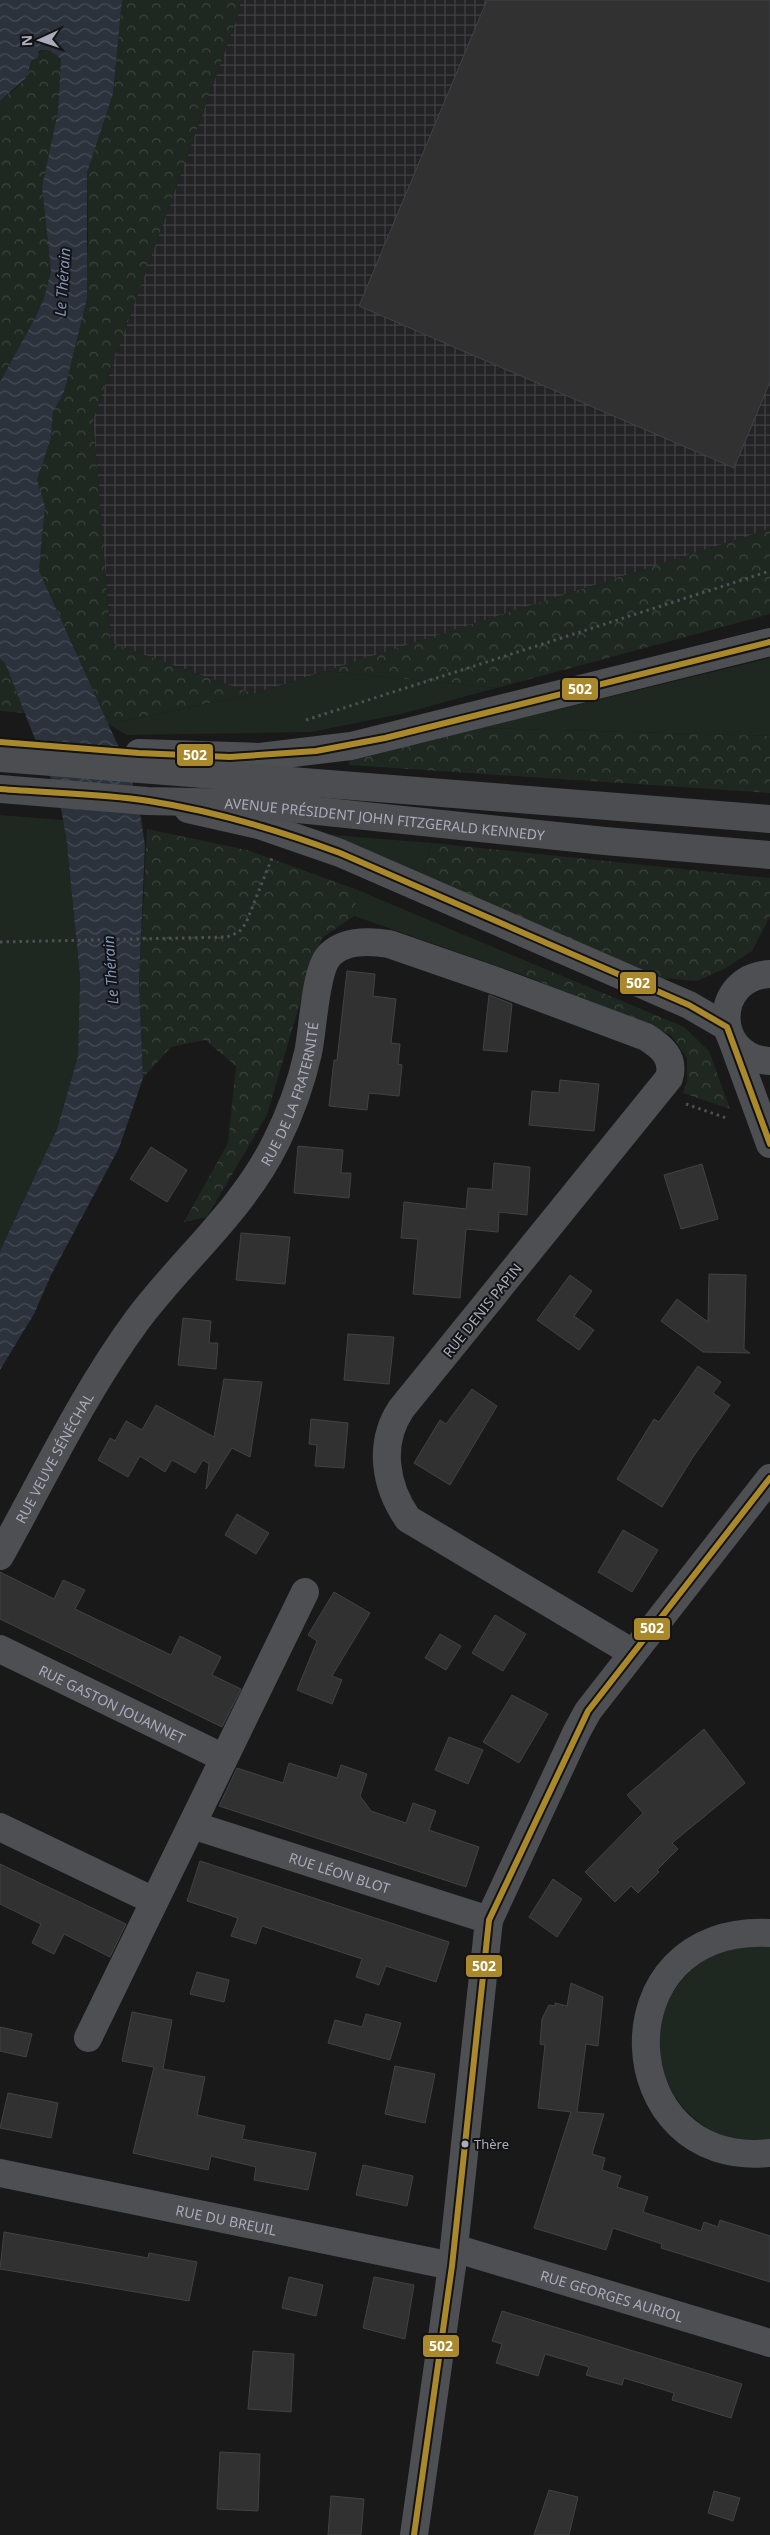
<svg xmlns="http://www.w3.org/2000/svg" width="770" height="2535" font-family="'Noto Sans',sans-serif">
<defs>
<pattern id="industrial-grid" width="8" height="8" patternUnits="userSpaceOnUse" patternTransform="scale(1.25)"><rect width="8" height="8" fill="#232325"/><path d="M0 4h8M4 0v8" fill="none" stroke="#404043"/></pattern>
<pattern id="forest-crowns" width="20" height="18" patternUnits="userSpaceOnUse" patternTransform="scale(1.25)"><rect width="20" height="18" fill="#1e2720"/><path d="M2 6a3 3 0 1 1 6 0M12 15a3 3 0 1 1 6 0" fill="none" stroke="#3c443e"/></pattern>
<pattern id="water-waves" width="16" height="10" patternUnits="userSpaceOnUse" patternTransform="scale(1.25)"><rect width="16" height="10" fill="#2b323c"/><path d="M0 5q4-4 8 0t8 0" fill="none" stroke="#474d56"/></pattern>
</defs>
<rect width="100%" height="100%" fill="#191919"/>
<polygon fill="url(#industrial-grid)" points="240,0 770,0 770,529 254,694 111,643 93,419 240,9"/>
<g fill="#1e2720">
<polygon points="770,658 770,736 481,728"/>
<polygon points="325,671 497,688 401,714 312,732 127,735 108,724 254,694"/>
<polygon points="0,815 64,820 80,976 78,1056 57,1129 0,1251"/>
<polygon points="322,834 432,843 422,876"/>
<polygon points="358,890 531,963 523,975 354,916"/>
<path d="M764,1946l6,1v193c-12,-1 -26,1 -38,-1 -14,-3 -30,-13 -40,-23 -47,-43 -44,-117 10,-154 18,-13 40,-15 62,-16z"/>
</g>
<g fill="url(#forest-crowns)">
<polygon points="122,0 240,0 240,9 93,419 111,643 254,694 108,724 39,571 43,530 37,480 51,438 53,412 64,392 88,246 87,173 113,94"/>
<path d="M45,50l8,2 8,7 -3,52 -16,76 9,84 -7,27 -8,18 -36,66v-281c8,-7 21,-15 26,-24 6,-11 5,-23 19,-27z"/>
<polygon points="770,529 770,614 497,688 325,671"/>
<polygon points="0,659 5,663 25,713 0,711"/>
<polygon points="481,728 770,736 770,793 349,765 350,757"/>
<polygon points="147,829 247,850 358,890 354,916 322,938 300,1003 267,1115 207,1217 184,1222 228,1143 236,1066 205,1040 171,1047 143,1078 139,982"/>
<polygon points="432,843 770,878 770,917 752,951 724,969 697,981 662,978 422,876"/>
<polygon points="531,963 684,1027 709,1051 730,1109 683,1093 687,1081 687,1058 671,1035 523,975"/>
</g>
<path fill="url(#water-waves)" d="M0,0h122l-9,94 -26,79v125l-23,94 -11,20 -2,26 -14,42 8,26 -6,65 90,199 11,43 5,32 -6,137 4,96 -24,70 -68,127 -17,39 -34,56v-119l57,-122 21,-73 2,-80 -14,-139 -6,-35 -55,-139 -5,-4v-277l36,-66 8,-18 7,-27 -9,-84 16,-76 3,-52c-7,-6 -12,-11 -22,-8l-1,6 -6,3 -6,18 -26,23z"/>
<g fill="#313131" stroke="#414245">
<polygon points="487,0 770,0 770,382 734,468 359,306"/>
<polygon points="347,971 375,974 373,996 396,999 391,1043 400,1044 398,1064 402,1065 399,1096 369,1093 367,1110 329,1106 334,1060 337,1060"/>
<polygon points="489,995 512,1004 507,1052 483,1050"/>
<polygon points="560,1080 599,1084 594,1131 529,1125 532,1091 559,1093"/>
<polygon points="298,1146 343,1150 341,1173 351,1173 349,1198 294,1193"/>
<polygon points="151,1147 187,1170 167,1202 130,1179"/>
<polygon points="494,1163 530,1167 527,1215 499,1212 498,1232 466,1229 460,1298 413,1294 418,1239 401,1238 404,1202 466,1209 468,1188 492,1190"/>
<polygon points="702,1164 718,1219 681,1229 664,1175"/>
<polygon points="241,1233 290,1237 285,1284 236,1280"/>
<polygon points="709,1274 746,1275 744,1349 750,1353 703,1352 661,1321 677,1299 708,1322"/>
<polygon points="570,1275 592,1291 574,1316 594,1330 579,1350 537,1320"/>
<polygon points="183,1318 211,1321 209,1343 218,1343 216,1369 178,1365"/>
<polygon points="348,1334 394,1337 389,1384 344,1380"/>
<polygon points="698,1366 721,1382 713,1393 730,1405 693,1457 662,1507 617,1479 654,1419 659,1422"/>
<polygon points="224,1379 262,1382 250,1457 232,1448 206,1489 209,1464 203,1460 195,1473 172,1460 165,1472 140,1456 128,1477 98,1460 110,1438 115,1441 126,1421 142,1430 156,1405 214,1437"/>
<polygon points="472,1389 497,1406 450,1485 414,1463 440,1420 446,1424"/>
<polygon points="311,1419 348,1423 344,1468 315,1466 317,1445 309,1444"/>
<polygon points="237,1514 269,1533 256,1554 225,1535"/>
<polygon points="623,1530 658,1550 632,1592 598,1572"/>
<polygon points="0,1572 54,1599 63,1580 85,1590 75,1609 171,1655 180,1636 221,1657 212,1675 241,1689 222,1727 0,1619"/>
<polygon points="334,1592 370,1613 332,1676 342,1680 332,1704 297,1690 317,1641 308,1635"/>
<polygon points="495,1615 526,1634 503,1671 472,1653"/>
<polygon points="440,1634 461,1646 446,1670 425,1658"/>
<polygon points="512,1695 548,1714 519,1763 483,1742"/>
<polygon points="704,1729 745,1783 672,1843 678,1849 657,1870 659,1872 638,1893 631,1886 615,1902 585,1872 643,1813 627,1795"/>
<polygon points="449,1737 483,1750 468,1784 435,1770"/>
<polygon points="289,1763 337,1778 341,1765 367,1774 360,1796 371,1811 406,1823 413,1803 436,1811 429,1830 479,1847 466,1887 219,1806 237,1768 283,1783"/>
<polygon points="200,1861 449,1942 436,1982 386,1966 379,1985 356,1977 362,1959 262,1926 256,1944 231,1936 238,1918 187,1901"/>
<polygon points="0,1864 126,1924 110,1957 64,1934 54,1954 32,1943 41,1924 0,1904"/>
<polygon points="553,1879 582,1899 557,1937 529,1917"/>
<polygon points="197,1972 229,1980 224,2002 190,1994"/>
<polygon points="571,1983 603,1997 598,2046 586,2044 577,2112 604,2114 592,2154 605,2158 602,2170 621,2176 617,2187 648,2197 643,2212 701,2231 704,2222 718,2227 720,2220 770,2236 770,2282 661,2248 662,2244 613,2228 606,2250 534,2228 571,2112 538,2108 545,2045 540,2044 542,2019 549,2005 555,2006 555,2003 567,2006"/>
<polygon points="132,2012 172,2020 163,2069 205,2077 197,2115 245,2126 242,2139 316,2153 308,2190 254,2180 256,2167 211,2156 208,2170 133,2153 154,2067 122,2061"/>
<polygon points="366,2014 401,2023 390,2060 328,2043 335,2020 362,2027"/>
<polygon points="0,2027 32,2034 26,2057 0,2051"/>
<polygon points="395,2066 435,2074 425,2123 385,2114"/>
<polygon points="8,2093 58,2103 51,2138 0,2128"/>
<polygon points="363,2165 413,2176 407,2206 356,2195"/>
<polygon points="4,2232 148,2258 149,2253 197,2262 189,2301 0,2269"/>
<polygon points="289,2277 323,2285 316,2316 282,2308"/>
<polygon points="374,2277 414,2285 405,2339 363,2328"/>
<polygon points="502,2311 742,2384 731,2418 672,2400 674,2393 624,2378 622,2385 586,2375 589,2367 545,2354 538,2376 496,2363 502,2344 492,2341"/>
<polygon points="253,2351 294,2354 291,2412 248,2409"/>
<polygon points="220,2452 260,2454 258,2511 217,2509"/>
<polygon points="549,2490 578,2497 569,2535 534,2535"/>
<polygon points="714,2491 740,2498 733,2521 708,2513"/>
<polygon points="331,2496 364,2499 361,2535 328,2535"/>
</g>
<g fill="none" stroke-linecap="round" stroke-linejoin="round">
<g stroke="#4f5055" stroke-width="3" stroke-dasharray="2.5 4" stroke-linecap="butt">
<polyline points="306,720 770,571"/>
<polyline points="0,942 227,937 239,932 246,923 272,858"/>
<polyline points="686,1104 729,1119"/>
</g>
<g stroke="#4e4f53" stroke-width="28">
<path id="s1" d="M0,1556c44,-79 84,-164 138,-237 45,-60 104,-108 138,-177 14,-28 25,-58 32,-89 5,-23 7,-80 20,-96 14,-17 42,-16 61,-13l110,38 147,55c16,10 29,21 23,41l-268,331c-23,35 -16,77 7,110l225,134"/>
<path id="s2" d="M0,1649l224,109"/>
<path id="s3" d="M192,1825l297,95"/>
<polyline points="0,1827 154,1901"/>
<path d="M770,1933c-172,-9 -159,237 0,220"/>
<polyline points="88,2038 305,1592"/>
<path id="s4" d="M0,2173l452,93"/>
<path id="s5" d="M454,2248l316,95"/>
<polyline points="414,2535 452,2266 489,1920 577,1731 588,1711 770,1478"/>
</g>
<g stroke="#4e4f53" stroke-width="28">
<polyline points="139,753 260,757 351,746 770,642"/>
<polyline points="188,809 259,825 340,853 689,1005 727,1027"/>
<path d="M770,974c-58,3 -58,84 0,87"/>
<polyline points="732,1040 770,1144"/>
</g>
<g stroke="#4c4d51" stroke-width="28">
<polyline points="0,758 770,819"/>
<path id="s6" d="M0,789l147,12 94,2 364,38 165,14"/>
</g>
<defs>
<g id="bus-1">
<polyline points="0,742 139,753 230,757 316,751 385,738 770,642"/>
<path d="M0,789c49,4 100,4 149,12 65,10 129,29 191,52l349,152 38,22 43,117"/>
<polyline points="414,2535 452,2266 489,1920 588,1711 770,1478"/>
</g>
</defs>
<use href="#bus-1" stroke="#131315" stroke-width="10"/>
<use href="#bus-1" stroke="#aa892c" stroke-width="6"/>
</g>
<circle fill="#a9acbb" stroke="#131315" stroke-width="2" cx="465" cy="2144" r="4.5"/>
<g text-anchor="middle" dominant-baseline="central" stroke-width="4" stroke-linejoin="round" paint-order="stroke">
<g font-size="13" fill="#a9acbb" stroke="#131315" text-anchor="start">
<text x="474" y="2144">Thère</text>
</g>
<g font-size="14" fill="#a9acbb" stroke="#131315">
<text stroke="none"><textPath href="#s6" startOffset="386">AVENUE PRÉSIDENT JOHN FITZGERALD KENNEDY</textPath></text>
<text stroke="none"><textPath href="#s1" startOffset="550">RUE DE LA FRATERNITÉ</textPath></text>
<text transform="translate(482 1310) rotate(-51)">RUE DENIS PAPIN</text>
<text stroke="none"><textPath href="#s1" startOffset="112">RUE VEUVE SÉNÉCHAL</textPath></text>
<text stroke="none"><textPath href="#s2" startOffset="125">RUE GASTON JOUANNET</textPath></text>
<text stroke="none"><textPath href="#s3" startOffset="155">RUE LÉON BLOT</textPath></text>
<text stroke="none"><textPath href="#s4" startOffset="231">RUE DU BREUIL</textPath></text>
<text stroke="none"><textPath href="#s5" startOffset="165">RUE GEORGES AURIOL</textPath></text>
</g>
<g font-size="15" font-style="italic" fill="#7e96b7" stroke="#131315">
<text transform="translate(62 282) rotate(-86)">Le Thérain</text>
<text transform="translate(110 970) rotate(-94)">Le Thérain</text>
</g>
</g>
<g stroke="#131315" stroke-width="2">
<rect x="561" y="677" width="38" height="24" rx="5" fill="#aa892c"/>
<rect x="176" y="743" width="38" height="24" rx="5" fill="#aa892c"/>
<rect x="619" y="971" width="38" height="24" rx="5" fill="#aa892c"/>
<rect x="633" y="1617" width="38" height="24" rx="5" fill="#aa892c"/>
<rect x="465" y="1954" width="38" height="24" rx="5" fill="#aa892c"/>
<rect x="422" y="2334" width="38" height="24" rx="5" fill="#aa892c"/>
</g>
<g font-size="14" text-anchor="middle" font-weight="bold" fill="#fff">
<text x="580" y="694">502</text>
<text x="195" y="760">502</text>
<text x="638" y="988">502</text>
<text x="652" y="1633">502</text>
<text x="484" y="1971">502</text>
<text x="441" y="2351">502</text>
</g>
<g transform="translate(40 40) rotate(267)" stroke="#131315" stroke-width="4" paint-order="stroke">
<path d="M0-4L9 19L0 12L-9 19Z" fill="#a9acbb"/>
<text y="-8" font-size="14" font-weight="bold" text-anchor="middle" fill="#a9acbb">N</text>
</g>
</svg>
